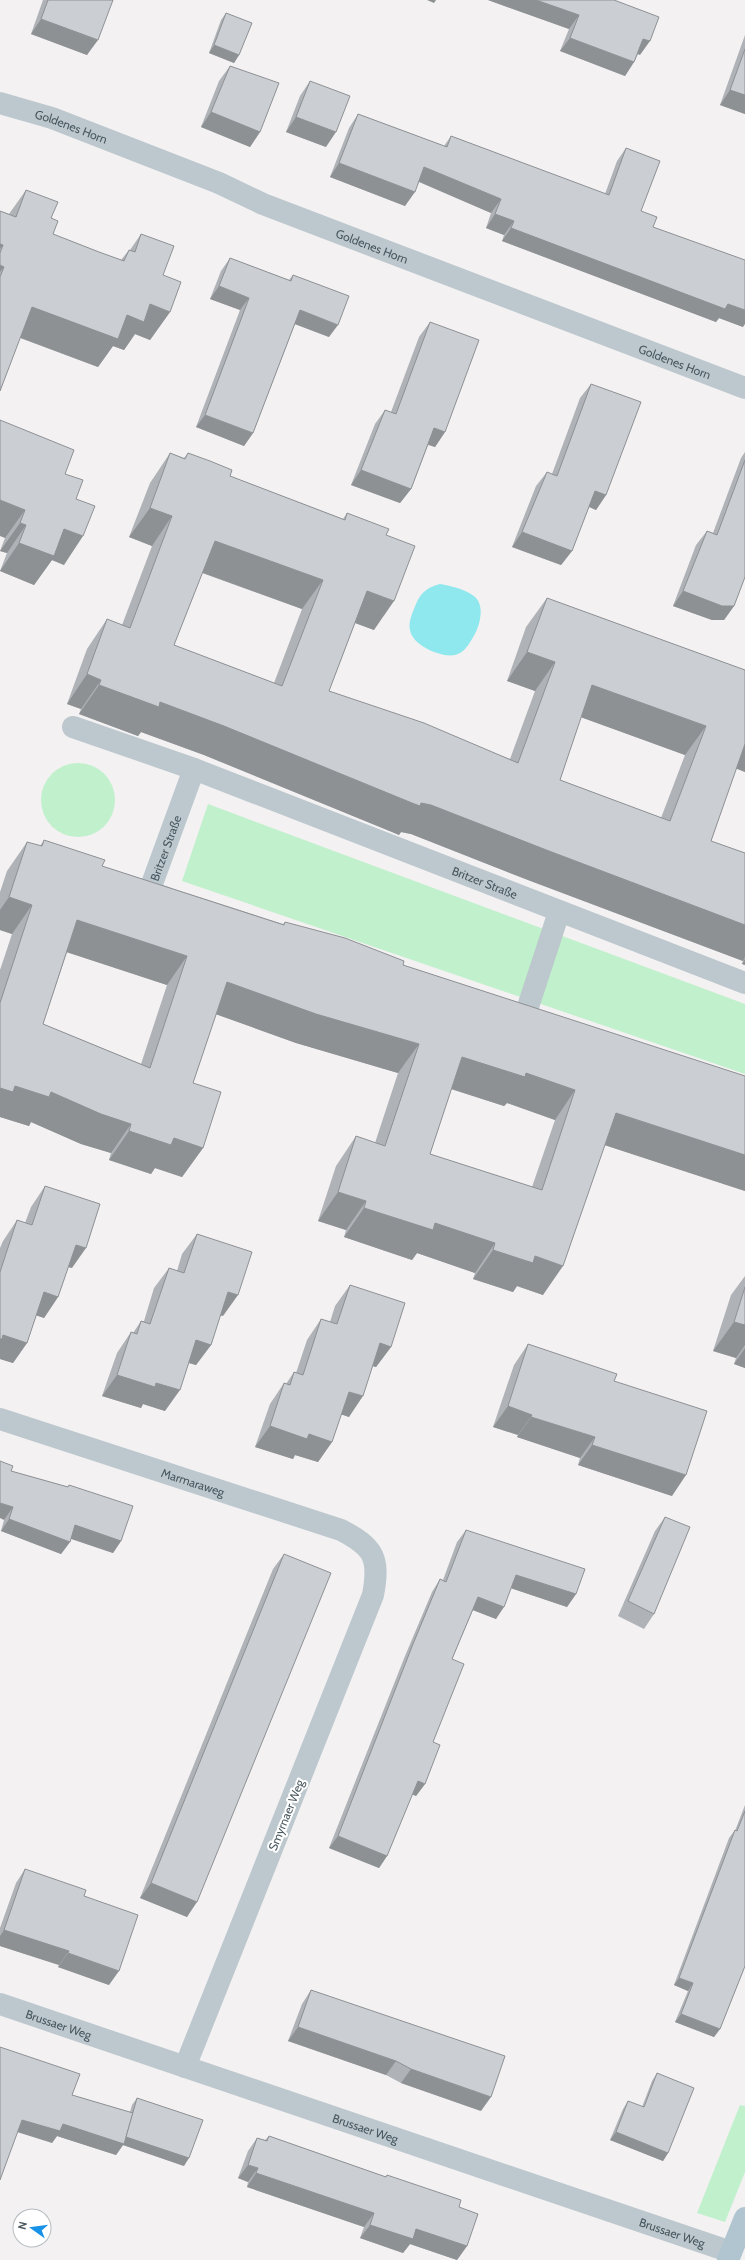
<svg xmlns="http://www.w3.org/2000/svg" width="745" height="2260" font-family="Cabin,sans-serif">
<rect width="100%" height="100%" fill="#f3f1f2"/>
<g fill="#c1f0cc">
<circle cx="78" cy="800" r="37"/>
<polygon points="208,804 745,1004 745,1074 182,881"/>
<polygon points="740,2105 745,2106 745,2172 725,2222 697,2213"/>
</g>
<path fill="#8ee8ed" d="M440,584c11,2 26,5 35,13 11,10 4,32 -3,42 -4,7 -9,14 -17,16 -14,3 -43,-10 -45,-25 -2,-9 3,-18 6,-26 5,-12 12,-17 24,-20z"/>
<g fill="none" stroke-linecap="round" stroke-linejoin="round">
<g stroke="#bdc8ce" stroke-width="22">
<path id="s1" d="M0,103l52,15 167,65 44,21 482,184"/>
<polyline points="73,727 194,769"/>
<path id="s2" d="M167,898l-18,-6 45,-123 551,214"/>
<polyline points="525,1016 559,912"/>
<path id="s3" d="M0,1419l341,111c33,17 39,28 32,65l-188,472"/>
<path id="s4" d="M0,2004l731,248"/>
</g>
<polyline stroke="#b1c5d0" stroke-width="22" points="728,2260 745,2218"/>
</g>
<g fill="#afb2b6" fill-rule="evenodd">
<polygon points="43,0 113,0 87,55 31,34"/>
<polygon points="488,0 614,0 640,55 638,54 634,62 625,76 560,51 569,29"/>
<polygon points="226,13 239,55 234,63 209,53 221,20"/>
<polygon points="745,35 745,114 720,105"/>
<polygon points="230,66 260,132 250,147 201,127 219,81"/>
<polygon points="310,81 326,147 286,132 300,96"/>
<polygon points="358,114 444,146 451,136 605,194 617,161 626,148 641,211 653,227 743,327 719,318 716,322 502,241 504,235 486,228 491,213 419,182 405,206 330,177 349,128"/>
<polygon points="26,190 51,218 53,234 99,252 121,260 129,250 130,250 141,234 163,275 170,312 150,340 135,334 124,350 113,346 98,367 20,338 0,391 0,211 9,214"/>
<polygon points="230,258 289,280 293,275 329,337 295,324 253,433 244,446 196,427 240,310 210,299 221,271"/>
<polygon points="430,322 445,432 435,447 428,445 411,489 400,503 351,485 375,424 385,410 391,412 419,337"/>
<polygon points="591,384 606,495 596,510 589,507 572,551 561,565 512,547 536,486 547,472 552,474 580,398"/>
<polygon points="0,420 65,474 76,499 64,565 52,560 34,585 0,571 7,553 0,551 5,538"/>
<polygon points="745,452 745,577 734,606 724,620 712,620 673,606 696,545 707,531 713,533 741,458"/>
<path d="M170,453l14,5 4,-5 42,23 113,43 4,-6 39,22 -12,95 -19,-7 -26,68 181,68 25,-68 -28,-10 19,-54 21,-29 198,72v102l-9,-4 -25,73 34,12v112l-3,-1 1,-3 -215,-81 -117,-46 -10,-2 -2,3 -7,-3 -188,-77 -63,-23 -3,4 -59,-22 2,-5 -14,-5 20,-55 20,-30 15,6 30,-79 -23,-9 21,-54zM202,573l100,36 -28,74 -100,-38zM581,717l104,38 -24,63 -101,-38z"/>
<path d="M44,840l58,26 181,58 2,-2 118,43 342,111v115l-140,-46 -62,150 -26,-9 -4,6 -40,-13 2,-6 -58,-20 -5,7 -68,-23 2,-7 -28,-9 18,-55 20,-30 19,7 23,-70 -102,-30 -80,-29 -23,69 10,65 -21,29 -27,-9 -4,6 -42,-14 2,-7 -30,-9 -50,-22 -2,4 -29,-9v-147l12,-36 -12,-4v-38l7,-21 20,-29 13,4zM67,952l100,33 -26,79 -98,-40zM451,1089l53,17 3,-3 48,17 -23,67 -102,-33z"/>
<polygon points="45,1186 72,1268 68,1267 58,1297 44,1318 36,1315 27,1343 13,1363 0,1359 0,1248 3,1241 17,1220 25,1223 31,1207"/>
<polygon points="197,1234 223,1316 220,1315 211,1345 196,1365 189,1363 165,1411 143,1404 141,1408 102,1396 117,1353 131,1332 133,1333 141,1321 144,1321 154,1288 169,1268 177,1271 182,1254"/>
<polygon points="745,1276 745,1368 734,1364 736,1358 713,1351 731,1295"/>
<polygon points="350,1285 391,1347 376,1367 373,1366 349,1417 341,1414 332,1442 318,1462 295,1455 293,1459 255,1447 270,1404 284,1383 286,1384 294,1372 296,1373 307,1340 321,1319 330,1322 335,1306"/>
<polygon points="528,1344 614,1381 672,1496 578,1465 580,1458 517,1437 518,1435 493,1427 514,1365"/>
<polygon points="11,1471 68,1487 69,1485 121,1541 113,1553 71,1539 70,1542 61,1554 1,1531 4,1520"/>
<polygon points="665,1517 654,1614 644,1629 618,1616 655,1531"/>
<polygon points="466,1530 576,1594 567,1607 511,1588 496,1619 473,1610 452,1659 433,1742 425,1784 416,1796 412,1794 387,1856 379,1868 329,1848 405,1656 432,1592 440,1579 443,1580 457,1542"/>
<polygon points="284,1554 187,1917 140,1898 273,1569"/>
<polygon points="745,1805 745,1966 720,2029 714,2037 675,2022 688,1991 674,1985 729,1838 735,1830 735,1831"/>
<polygon points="25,1869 84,1896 109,1985 58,1967 59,1965 0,1946 0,1928 16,1883"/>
<polygon points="311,1990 481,2111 401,2083 386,2075 288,2041 302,2004"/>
<polygon points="0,2047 72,2095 130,2112 132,2105 137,2098 184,2166 123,2145 116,2155 57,2136 52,2143"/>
<polygon points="657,2073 668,2153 663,2161 610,2140 623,2109 628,2101 642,2107 652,2081"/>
<polygon points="269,2136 386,2177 387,2175 459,2207 467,2246 457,2260 410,2244 403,2253 360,2238 364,2227 247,2187 248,2182 238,2178 248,2151 257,2138 265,2140"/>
</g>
<g fill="#8e9194">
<polygon points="427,0 436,0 434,3"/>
<polygon points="488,0 536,0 579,15 569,29"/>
<polygon points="41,19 98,40 87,55 31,34"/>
<polygon points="570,38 634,62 625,76 560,51"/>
<polygon points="643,39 650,41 640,55 634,52"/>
<polygon points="214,45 239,55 234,63 209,53"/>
<polygon points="730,90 745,95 745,114 720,105"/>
<polygon points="211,112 260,132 250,147 201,127"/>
<polygon points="296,117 336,132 326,147 286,132"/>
<polygon points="339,163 415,192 405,206 330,177"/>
<polygon points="424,167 501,199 491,213 415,180"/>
<polygon points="495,214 514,221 504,235 486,228"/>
<polygon points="511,228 745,310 745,324 743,327 719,318 716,322 502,241"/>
<polygon points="0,244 3,245 0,249"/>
<polygon points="0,265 4,267 0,272"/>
<polygon points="219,286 249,298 240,310 210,299"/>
<polygon points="150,304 170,312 150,340 135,334 124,350 113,346 98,367 13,335 32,307 127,315"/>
<polygon points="300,310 338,325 329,337 292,323"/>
<polygon points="205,415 253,433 244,446 196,427"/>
<polygon points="434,428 445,432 435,447 424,443"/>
<polygon points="361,470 411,489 400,503 351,485"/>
<polygon points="595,491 606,495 596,510 585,505"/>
<polygon points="0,500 25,510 5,538 0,536"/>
<polygon points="150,508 172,516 152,546 129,537"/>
<polygon points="20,523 26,525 7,553 0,551"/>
<polygon points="64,529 83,536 64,565 52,560 34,585 0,571 19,543"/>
<polygon points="522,532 572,551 561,565 512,547"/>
<polygon points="215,541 323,580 302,609 195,570"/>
<polygon points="367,591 394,601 374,630 347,620"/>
<polygon points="683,591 734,606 724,620 712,620 673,606"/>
<polygon points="527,652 555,662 535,691 507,681"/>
<polygon points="87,674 101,680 81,709 67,704"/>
<polygon points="99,685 160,702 224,726 421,803 431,805 745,925 745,957 743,961 528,880 411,834 401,832 399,835 392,832 204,755 141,732 138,736 79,714"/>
<polygon points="592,685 706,726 685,755 572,714"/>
<polygon points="745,740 745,772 727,765"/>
<polygon points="9,897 32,905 12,934 0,930 0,910"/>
<polygon points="77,920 187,956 167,985 57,949"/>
<polygon points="745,959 745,965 742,964"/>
<polygon points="227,982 419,1044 398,1073 296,1043 207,1011"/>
<polygon points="462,1057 526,1073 575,1090 555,1120 507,1103 504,1106 442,1086"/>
<polygon points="15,1086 51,1092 131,1124 111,1153 81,1144 31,1122 29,1126 0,1117 0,1088"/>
<polygon points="616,1113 745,1155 745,1191 595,1142"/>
<polygon points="129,1131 174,1138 203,1148 182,1177 155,1168 151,1174 109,1160"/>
<polygon points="338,1192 366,1201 346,1230 318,1221"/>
<polygon points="364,1208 435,1223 495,1243 475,1273 417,1253 412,1260 344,1237"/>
<polygon points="76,1245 86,1248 72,1268 61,1265"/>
<polygon points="493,1250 535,1256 563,1266 543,1295 517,1286 513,1292 473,1279"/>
<polygon points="44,1292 58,1297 44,1318 29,1313"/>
<polygon points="228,1292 238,1295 223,1316 213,1313"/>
<polygon points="734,1322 745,1325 745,1345 736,1358 713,1351"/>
<polygon points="3,1335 27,1343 13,1363 0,1359 0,1339"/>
<polygon points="196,1340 211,1345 196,1365 182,1361"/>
<polygon points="380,1343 391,1347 376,1367 366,1364"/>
<polygon points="745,1348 745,1368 734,1364"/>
<polygon points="117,1375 156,1383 180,1390 165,1411 143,1404 141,1408 102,1396"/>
<polygon points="349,1392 363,1396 349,1417 334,1412"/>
<polygon points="508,1406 532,1415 518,1435 493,1427"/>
<polygon points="531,1417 595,1437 580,1458 517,1437"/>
<polygon points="270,1426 309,1434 332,1442 318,1462 295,1455 293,1459 255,1447"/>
<polygon points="592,1445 686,1475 672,1496 578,1465"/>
<polygon points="0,1503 13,1507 4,1520 0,1518"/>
<polygon points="9,1519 70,1542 61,1554 1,1531"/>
<polygon points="75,1525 121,1541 113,1553 66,1537"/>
<polygon points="516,1575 576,1594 567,1607 507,1587"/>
<polygon points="478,1597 504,1607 496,1619 470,1609"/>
<polygon points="418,1781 425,1784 416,1796 409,1793"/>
<polygon points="338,1836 387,1856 379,1868 329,1848"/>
<polygon points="151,1883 197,1902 187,1917 140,1898"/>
<polygon points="4,1930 69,1951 59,1965 0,1946 0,1936"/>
<polygon points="68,1953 119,1971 109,1985 58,1967"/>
<polygon points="679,1978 693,1983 688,1991 674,1985"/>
<polygon points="681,2014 720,2029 714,2037 675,2022"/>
<polygon points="298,2027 396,2061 386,2075 288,2041"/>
<polygon points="411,2069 491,2097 481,2111 401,2083"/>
<polygon points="22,2120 63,2124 125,2136 189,2158 184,2166 123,2145 116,2155 57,2136 52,2143 14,2131"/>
<polygon points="616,2132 668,2153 663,2161 610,2140"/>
<polygon points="248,2165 258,2168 248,2182 238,2178"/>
<polygon points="256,2173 374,2213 364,2227 247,2187"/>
<polygon points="370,2225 416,2229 467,2246 457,2260 410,2244 403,2253 360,2238"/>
</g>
<g fill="#cbcfd4" stroke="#8e9194" fill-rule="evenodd">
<polygon points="48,0 113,0 98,40 41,19"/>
<polygon points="536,0 614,0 659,17 650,41 643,39 634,62 570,38 579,15"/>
<polygon points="226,13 252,23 239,55 214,45"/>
<polygon points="745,49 745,95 730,90"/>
<polygon points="230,66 279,83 260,132 211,112"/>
<polygon points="310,81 350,96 336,132 296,117"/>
<polygon points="358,114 447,147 451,136 609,195 626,148 660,161 641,211 657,217 653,227 745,260 745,310 728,304 725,309 511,228 514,221 495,214 501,199 424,167 415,192 339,163"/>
<polygon points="26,190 58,202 51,218 58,221 53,234 99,252 124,261 129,250 135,252 141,234 174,246 163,275 181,282 170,312 150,304 144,322 127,315 118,339 32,307 0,391 0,277 4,267 0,265 0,253 3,245 0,244 0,211 16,217"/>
<polygon points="230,258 291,281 293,275 349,296 338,325 300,310 253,433 205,415 249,298 219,286"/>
<polygon points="430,322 479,340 445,432 434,428 411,489 361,470 385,410 396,414"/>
<polygon points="591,384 641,402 606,495 595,491 572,551 522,532 547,472 557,476"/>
<polygon points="0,420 74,450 65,474 83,480 76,499 95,506 83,536 64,529 54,556 19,543 26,525 20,523 25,510 0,500"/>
<path d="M170,453l15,6 3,-6 22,8 22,9 -2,6 115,44 2,-7 42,16 -3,6 29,11 -21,55 -27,-10 -38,100 95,32 94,40 37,-101 -28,-10 20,-54 198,72v74l-34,97 34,12v72l-196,-74 -118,-46 -10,-2 -1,3 -8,-3 -188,-77 -64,-24 -1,5 -60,-22 2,-5 -14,-6 20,-55 23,9 42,-112 -22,-8zM215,541l108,39 -41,106 -108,-41zM592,685l114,41 -36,95 -110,-41z"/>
<polygon points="745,460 745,577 734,606 722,606 683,591 707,531 717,535"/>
<path d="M44,840l61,20 -3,6 182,59 1,-3 60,16 59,23 -1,4 342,111v79l-129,-42 -53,153 -28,-10 -2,7 -40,-13 2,-7 -60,-20 -2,7 -69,-22 2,-7 -28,-9 18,-56 29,10 34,-102 -103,-30 -89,-32 -34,101 28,9 -18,56 -29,-10 -3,7 -42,-14 2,-7 -30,-10 -50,-22 -2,5 -34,-11 -2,6 -13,-4v-85l32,-98 -23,-8 18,-55 15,4zM77,920l110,36 -37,112 -107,-44zM462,1057l63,20 1,-4 49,17 -33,100 -112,-36z"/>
<polygon points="45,1186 100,1204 86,1248 76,1245 58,1297 44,1292 27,1343 3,1335 2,1339 0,1339 0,1272 17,1220 32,1225"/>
<polygon points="197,1234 252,1252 238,1295 228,1292 211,1345 196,1340 180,1390 156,1383 155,1387 117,1375 131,1332 137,1334 141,1321 150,1324 169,1268 184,1273"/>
<polygon points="350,1285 405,1303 391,1347 380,1343 363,1396 349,1392 332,1442 309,1434 307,1439 270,1426 284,1383 290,1385 294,1372 303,1375 321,1319 337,1324"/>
<polygon points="745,1287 745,1325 734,1322"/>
<polygon points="528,1344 617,1374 614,1381 707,1411 686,1475 592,1445 595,1437 531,1417 532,1415 508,1406"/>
<polygon points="0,1461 13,1466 11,1471 68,1487 69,1485 133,1506 121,1541 75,1525 70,1542 9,1519 13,1507 0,1503"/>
<polygon points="665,1517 690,1527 654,1614 628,1601"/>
<polygon points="466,1530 585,1569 576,1594 516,1575 504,1607 478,1597 452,1659 464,1664 433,1742 440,1745 425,1784 418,1781 387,1856 338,1836 413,1644 440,1579 446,1582"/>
<polygon points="284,1554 331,1573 197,1902 151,1883"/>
<polygon points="745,1811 745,1966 720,2029 681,2014 693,1983 679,1978 735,1830 737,1831"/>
<polygon points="25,1869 86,1890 84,1896 138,1915 119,1971 68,1953 69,1951 4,1930"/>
<polygon points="311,1990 505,2056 491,2097 411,2069 396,2061 298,2027"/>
<polygon points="0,2047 80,2074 72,2095 133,2113 124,2144 63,2124 60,2131 22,2120 0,2180"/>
<polygon points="657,2073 694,2088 668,2153 616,2132 628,2101 644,2107"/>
<polygon points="137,2098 203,2120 189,2158 126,2137"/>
<polygon points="269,2136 386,2177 387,2175 461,2200 459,2207 478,2214 467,2246 416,2229 413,2239 370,2225 374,2213 256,2173 258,2168 248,2165 257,2138 267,2141"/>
</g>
<g text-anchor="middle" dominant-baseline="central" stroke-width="4" stroke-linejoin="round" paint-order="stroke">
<g font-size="12" fill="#49585f" stroke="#fff">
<text stroke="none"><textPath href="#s1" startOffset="75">Goldenes Horn</textPath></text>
<text stroke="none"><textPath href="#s1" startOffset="399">Goldenes Horn</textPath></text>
<text stroke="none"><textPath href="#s1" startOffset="723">Goldenes Horn</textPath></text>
<text stroke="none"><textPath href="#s2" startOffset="66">Britzer Straße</textPath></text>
<text stroke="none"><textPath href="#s2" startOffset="462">Britzer Straße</textPath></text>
<text stroke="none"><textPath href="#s3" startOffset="203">Marmaraweg</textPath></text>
<text transform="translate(286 1815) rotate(-68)">Smyrnaer Weg</text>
<text stroke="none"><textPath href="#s4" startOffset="62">Brussaer Weg</textPath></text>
<text stroke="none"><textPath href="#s4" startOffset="386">Brussaer Weg</textPath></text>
<text stroke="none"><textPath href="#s4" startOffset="710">Brussaer Weg</textPath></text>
</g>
</g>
<g transform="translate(32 2228) rotate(284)"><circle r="19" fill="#ffffff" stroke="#b6bcbf"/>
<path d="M0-3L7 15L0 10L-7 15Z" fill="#1892e7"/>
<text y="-6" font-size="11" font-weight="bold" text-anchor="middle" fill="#49585f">N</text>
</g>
</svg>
